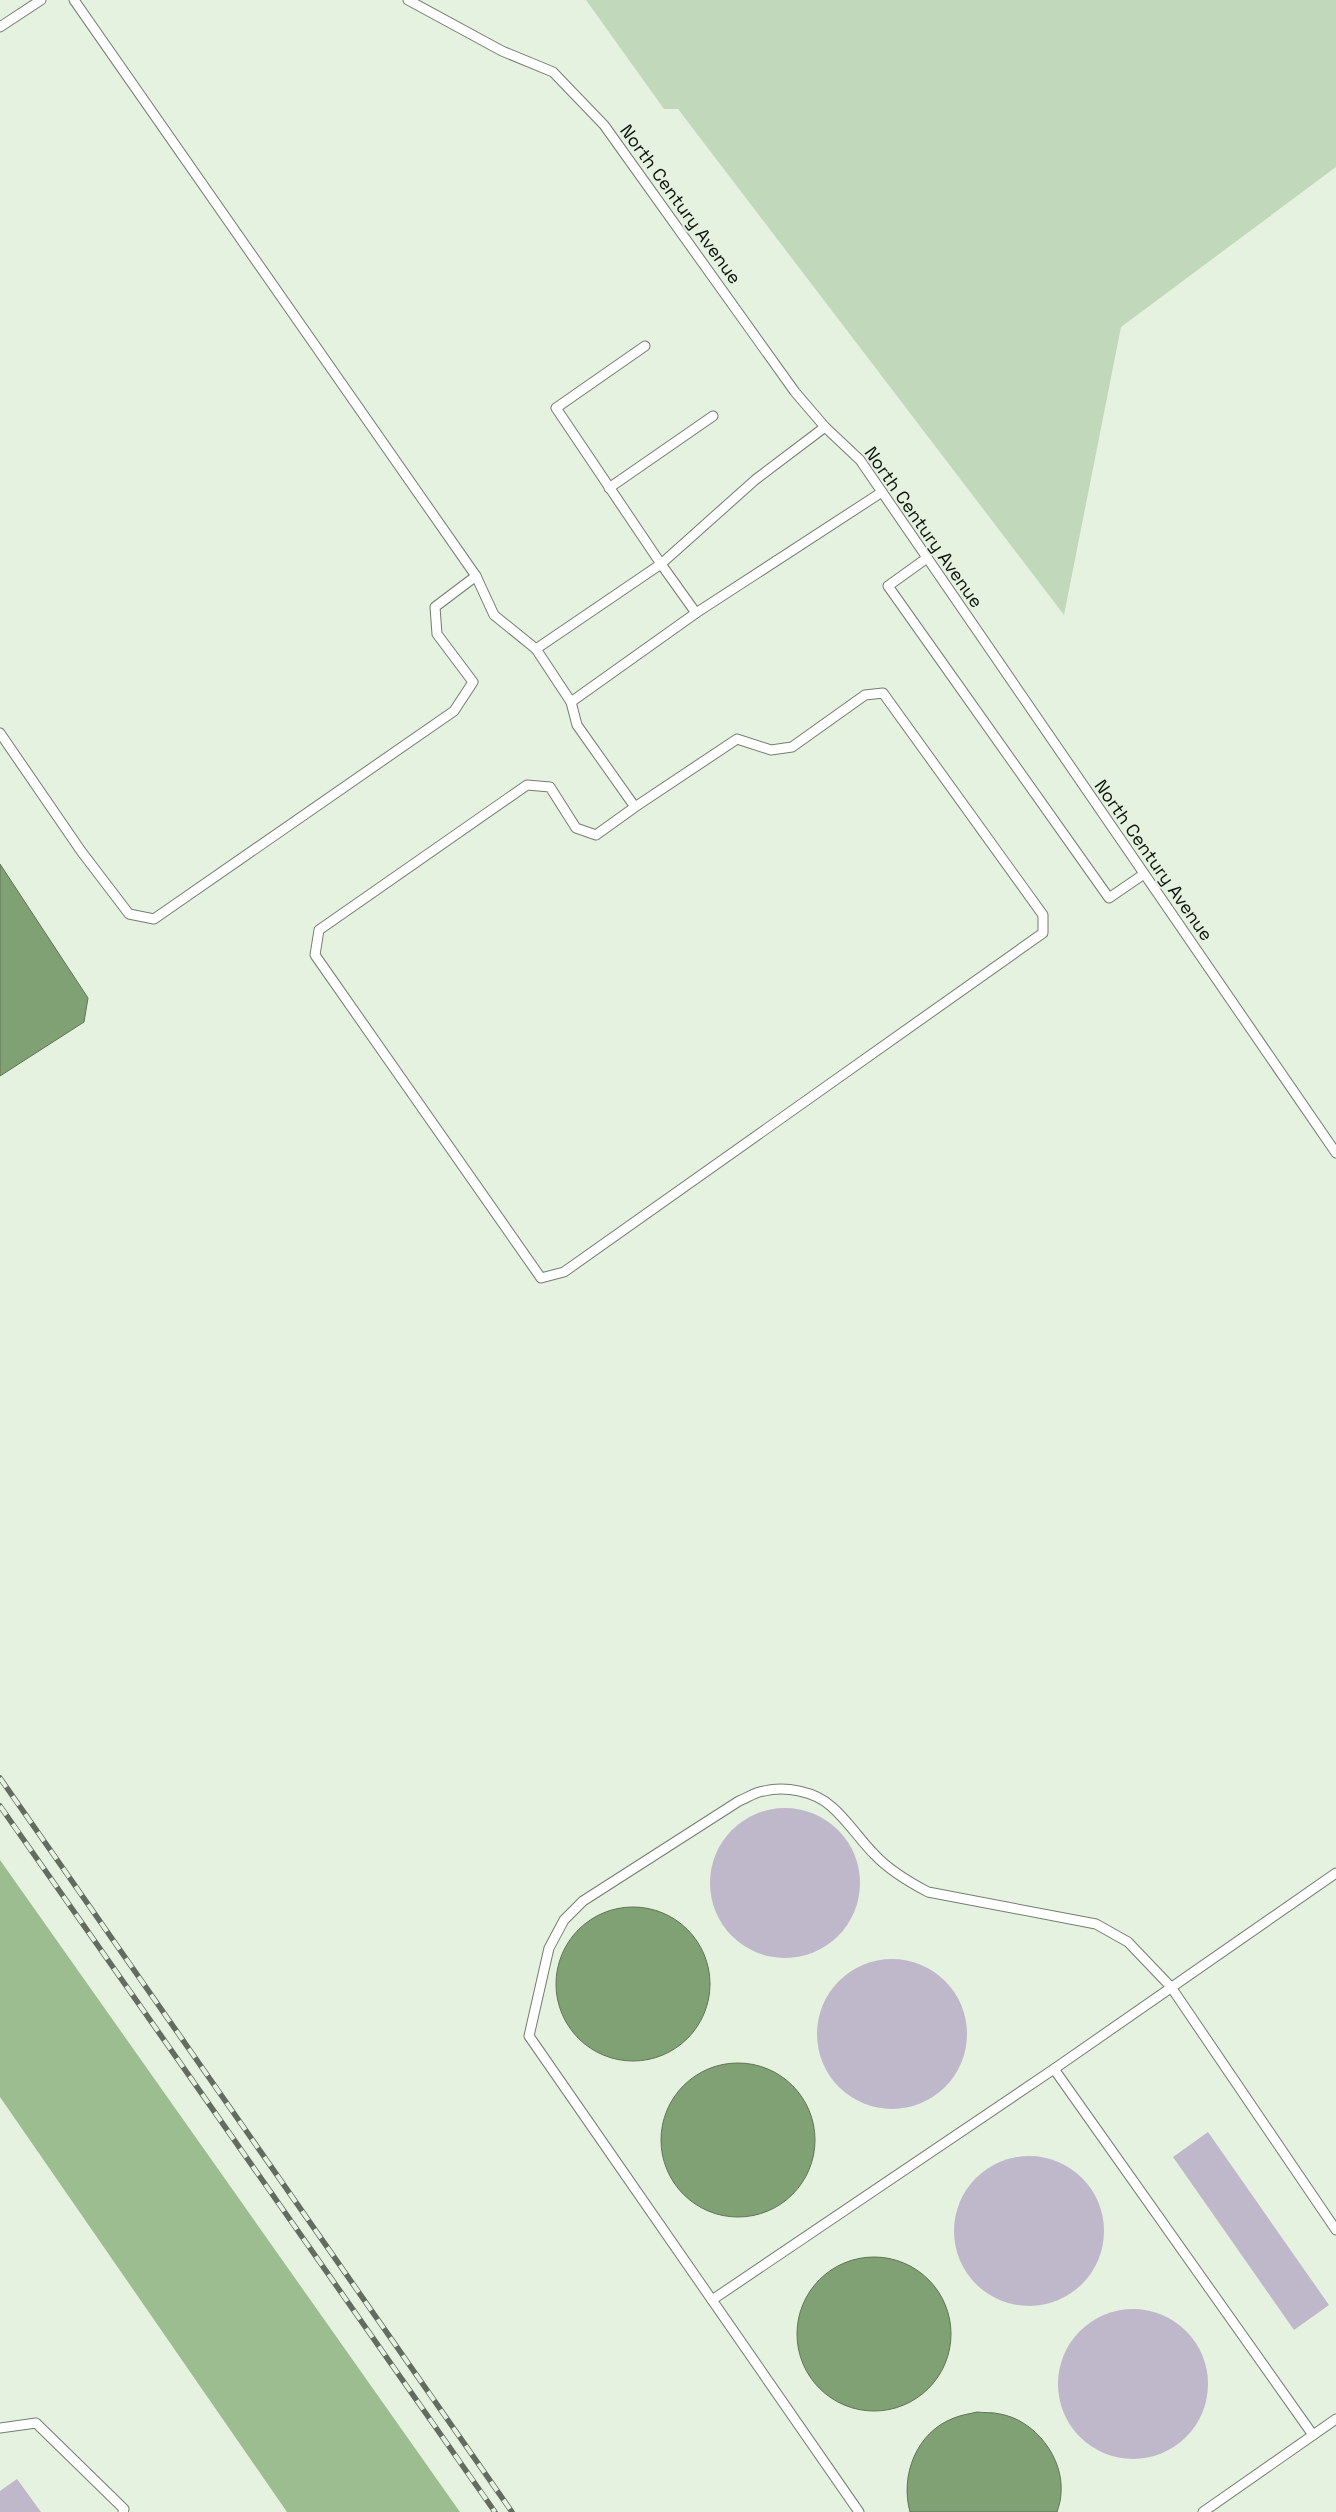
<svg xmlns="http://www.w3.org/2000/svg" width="1336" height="2512" font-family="'Space Grotesk',sans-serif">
<rect width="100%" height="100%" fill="#e5f2e0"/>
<polygon fill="#c2d8ba" points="586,0 1336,0 1336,167 1121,327 1064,615 678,109 664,109"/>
<polygon fill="#9bbd8f" points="0,1860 460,2512 287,2512 0,2097"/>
<g fill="#80a174" stroke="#5e7655">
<polygon points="0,864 88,998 84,1022 0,1076"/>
<circle cx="633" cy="1984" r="77"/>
<circle cx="738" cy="2140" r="77"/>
<circle cx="874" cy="2334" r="77"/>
<path d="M977,2412c7,1 16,0 23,2 35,6 64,44 61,79 0,6 -2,13 -4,19h-147c-10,-36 6,-80 44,-94 7,-3 15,-4 23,-6z"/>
</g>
<g fill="#bfb8cb">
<circle cx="785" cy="1883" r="75"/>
<circle cx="892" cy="2034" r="75"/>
<polygon points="1208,2132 1329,2305 1294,2330 1173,2157"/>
<circle cx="1029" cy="2231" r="75"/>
<circle cx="1133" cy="2384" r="75"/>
<polygon points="17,2479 41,2512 0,2512 0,2491"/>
</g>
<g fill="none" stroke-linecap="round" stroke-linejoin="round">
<defs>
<g id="lane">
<polyline points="74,0 476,576 494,615 536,649"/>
<polyline points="408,0 502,51 553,72 604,125 795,392 825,427 860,460 1336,1153"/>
<polyline points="0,27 41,0"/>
<polyline points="645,346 556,408 661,564 536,649 571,702 696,613"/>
<polyline points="825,427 755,480 661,564 696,613 882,492"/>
<polyline points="609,488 713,416"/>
<polyline points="927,558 888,586 1109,898 1144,874"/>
<polyline points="571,702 577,725 635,807 737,739 771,750 792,747 865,695 883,693 1043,915 1043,933 564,1272 541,1278 315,955 319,930 527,785 550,787 576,828 596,835 635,807"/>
<polyline points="0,733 81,851 129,914 154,919 454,711 473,682 437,634 435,607 476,576"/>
<polyline points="1054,2069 1313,2435"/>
<polyline points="712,2300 1054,2069 1336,1873"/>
<polyline points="0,2428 36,2423 124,2509 123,2512"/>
<path d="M859,2512l-330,-476 20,-88 15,-28 19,-19 156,-100c8,-3 16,-9 25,-10 21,-5 51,0 68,16 16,14 28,33 43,48 15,16 34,27 53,37l168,32 32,18 43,45 165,243"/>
<polyline points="1203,2512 1336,2419"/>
</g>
</defs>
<use href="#lane" stroke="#737e6f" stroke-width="11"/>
<use href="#lane" stroke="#fff" stroke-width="9"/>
<defs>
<g id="rail">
<polyline points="0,1778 512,2512"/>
<polyline points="0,1806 495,2512"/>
</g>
</defs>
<use href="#rail" stroke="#646c61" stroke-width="5.5"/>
<use href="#rail" stroke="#e5f2e0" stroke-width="4" stroke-dasharray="11" stroke-linecap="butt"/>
</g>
<g text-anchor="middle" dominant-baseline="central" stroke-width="4" stroke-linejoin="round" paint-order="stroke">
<g font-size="18" fill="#0d120c" stroke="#e5f2e0">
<text transform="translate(681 204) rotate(54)">North Century Avenue</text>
<text transform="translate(924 527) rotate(55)">North Century Avenue</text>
<text transform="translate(1154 860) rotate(55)">North Century Avenue</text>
</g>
</g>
</svg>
